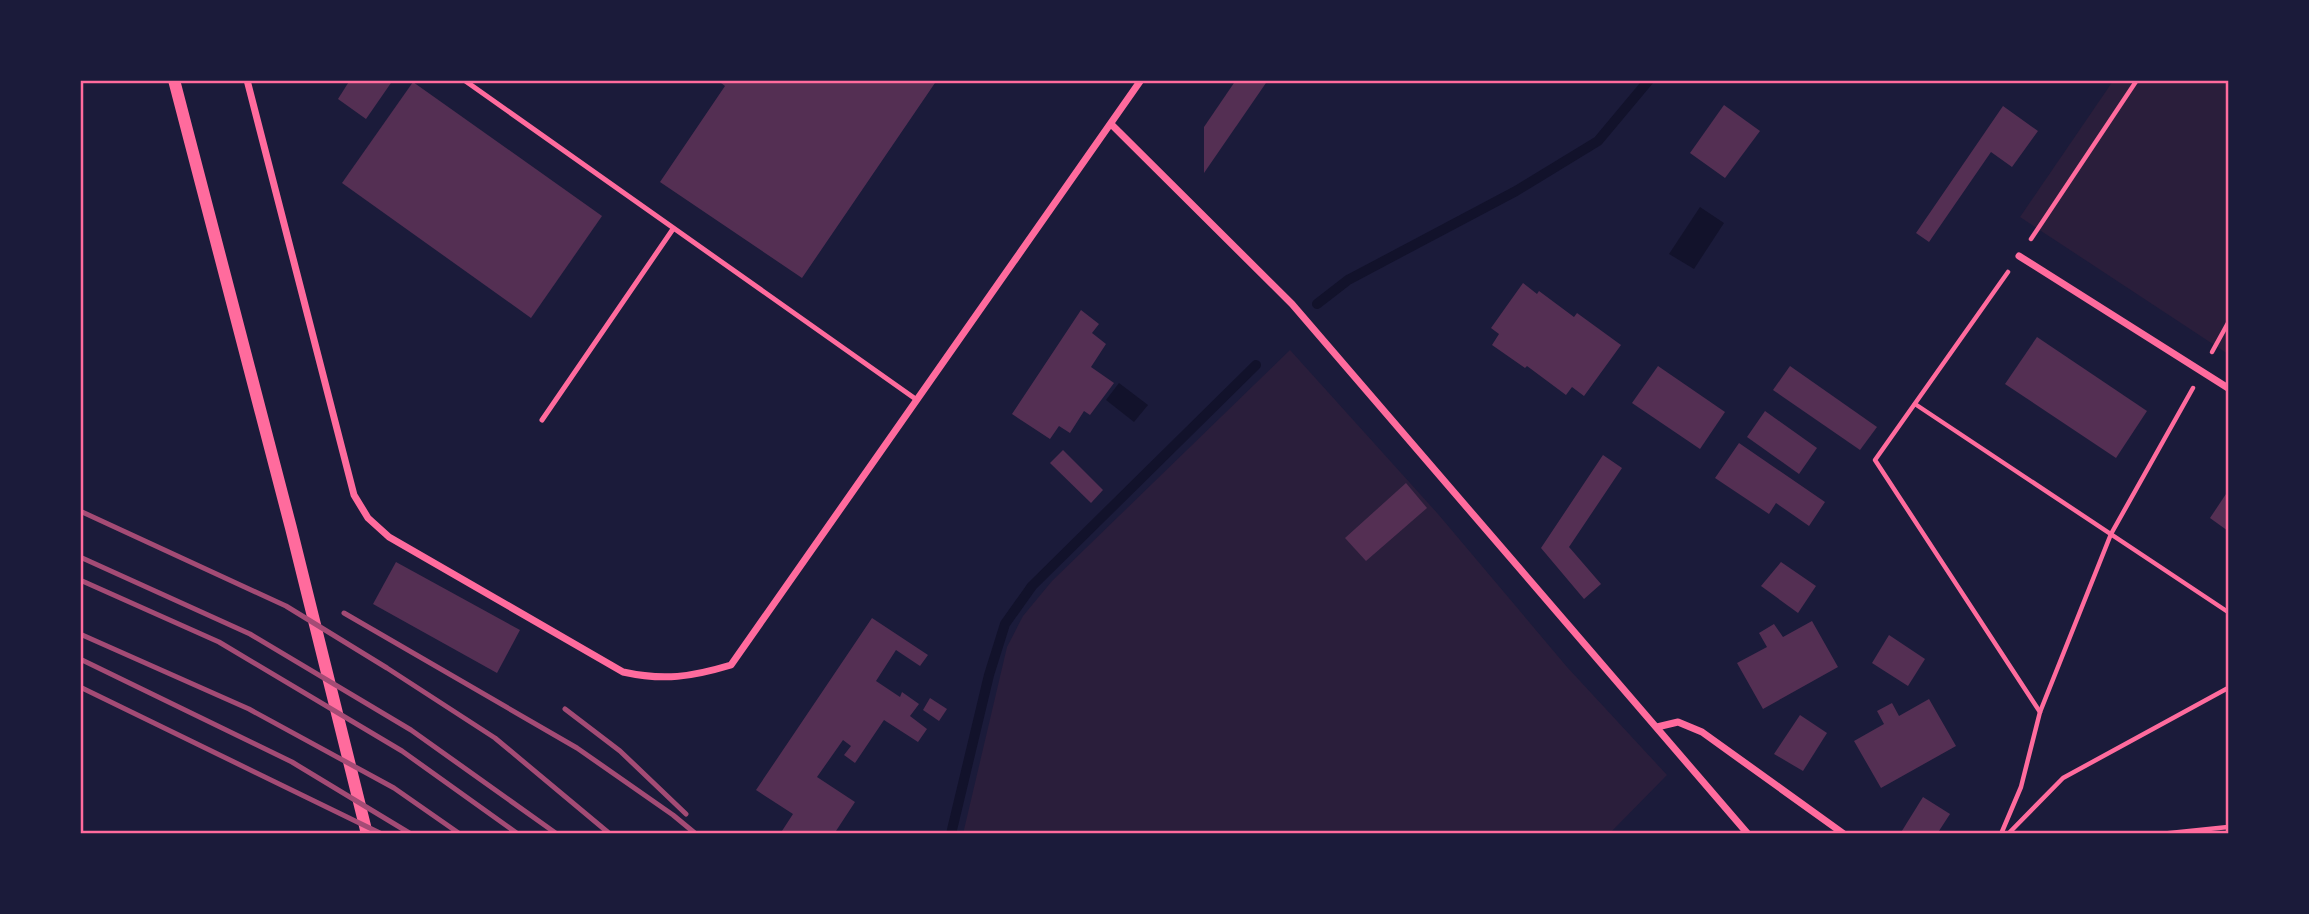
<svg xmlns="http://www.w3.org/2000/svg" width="2309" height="914" font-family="'DM Sans',sans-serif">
<rect width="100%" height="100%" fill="#1b1b3a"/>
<g fill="#2a1e3b">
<polygon points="2113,81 2228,81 2228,354 2020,217"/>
<polygon points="1290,350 1438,514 1567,667 1667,775 1610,833 963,834 1007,647 1023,616 1052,581"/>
</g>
<g fill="#12122b">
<polygon points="1700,207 1724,223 1694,269 1669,254"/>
<polygon points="1119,383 1148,405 1134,422 1106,400"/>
</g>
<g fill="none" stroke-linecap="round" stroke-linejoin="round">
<g stroke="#12122b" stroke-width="10">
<polyline points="1317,304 1348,280 1516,191 1598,141 1649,80"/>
<polyline points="951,834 989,675 1005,624 1032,586 1256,365"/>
</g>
</g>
<g fill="#542f53">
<polygon points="350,80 393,80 366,119 338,99"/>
<polygon points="717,80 937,80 802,278 660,182 725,86"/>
<polygon points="1236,80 1268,80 1204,173 1204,127"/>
<polygon points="413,82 602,216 531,318 342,183"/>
<polygon points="1724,105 1760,131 1725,178 1690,153"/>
<polygon points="2003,106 2038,131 2012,167 1991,152 1929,242 1916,233"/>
<polygon points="1523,283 1537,294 1539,291 1574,317 1577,313 1621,345 1584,396 1572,387 1566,395 1527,366 1525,368 1492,345 1499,334 1491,328"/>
<polygon points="1081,310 1099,324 1092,333 1106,344 1091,367 1114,383 1090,415 1084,411 1070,433 1059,426 1050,439 1012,414"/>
<polygon points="2037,337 2147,411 2116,458 2005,384"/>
<polygon points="1658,366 1725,412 1700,449 1632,403"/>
<polygon points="1790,366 1877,427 1860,450 1773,390"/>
<polygon points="1765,411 1817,448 1799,474 1747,437"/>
<polygon points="1739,443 1825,502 1809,526 1776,503 1769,514 1715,478"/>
<polygon points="1063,450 1103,490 1091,503 1050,463"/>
<polygon points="1603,455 1622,468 1569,547 1601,584 1584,599 1541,548"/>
<polygon points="1406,483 1427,508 1366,561 1345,538"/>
<polygon points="2228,491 2228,531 2210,518"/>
<polygon points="396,562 520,630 497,673 373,604"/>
<polygon points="1781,562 1816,586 1798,613 1761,586"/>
<polygon points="872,618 928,655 920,666 896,650 876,681 900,697 902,692 919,704 910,716 927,729 918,742 884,720 855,763 844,755 851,746 843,740 817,777 855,802 834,834 780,834 793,814 756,790"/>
<polygon points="1812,621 1838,667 1763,709 1737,663 1767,647 1759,633 1774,624 1783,637"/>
<polygon points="1889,635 1925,659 1908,686 1872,663"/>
<polygon points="930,698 947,709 939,721 923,710"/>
<polygon points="1929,699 1956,746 1881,788 1854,741 1884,724 1877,711 1892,703 1899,716"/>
<polygon points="1800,715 1827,733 1803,771 1774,754"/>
<polygon points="1923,797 1950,814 1937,834 1900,834"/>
</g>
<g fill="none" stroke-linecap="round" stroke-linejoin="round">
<g stroke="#ff6b9d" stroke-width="4.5">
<polyline points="2031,239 2137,80"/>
<polyline points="2008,272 1875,460 2040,712"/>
<polyline points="2212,352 2228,323"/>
<polyline points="1915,404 2228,612"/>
<polyline points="2001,834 2021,787 2040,712 2111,534 2193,388"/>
<polyline points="2008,834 2063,778 2228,688"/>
<polyline points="2160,834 2228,827"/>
</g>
<g stroke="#ff6b9d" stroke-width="5">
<polyline points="464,80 917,400"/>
<polyline points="542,420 673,229"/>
</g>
<g stroke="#ff6b9d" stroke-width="7">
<path d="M247,80l107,415 14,23 21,19 234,135c41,9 68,5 108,-7l410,-585"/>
<polyline points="1112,125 1292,304 1748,834"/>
<polyline points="2019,256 2228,388"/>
<polyline points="1657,727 1678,722 1702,732 1844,834"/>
</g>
<polyline stroke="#ff6b9d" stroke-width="12" points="174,80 291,528 367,834"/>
<g stroke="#a44b75" stroke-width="5">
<polyline points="80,511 286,606 387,668 495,738 610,834"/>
<polyline points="80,557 250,634 411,730 557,834"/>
<polyline points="80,580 219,642 402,751 518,834"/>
<polyline points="344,613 577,748 673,815 696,834"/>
<polyline points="80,634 249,709 394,788 460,834"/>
<polyline points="80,659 292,762 411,834"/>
<polyline points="80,687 382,834"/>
<polyline points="565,709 620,751 686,814"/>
</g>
</g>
<rect width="2309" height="914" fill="none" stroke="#1b1b3a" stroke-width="164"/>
<rect x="82" y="82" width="2145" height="750" fill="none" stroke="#ff6b9d" stroke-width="2.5"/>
</svg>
